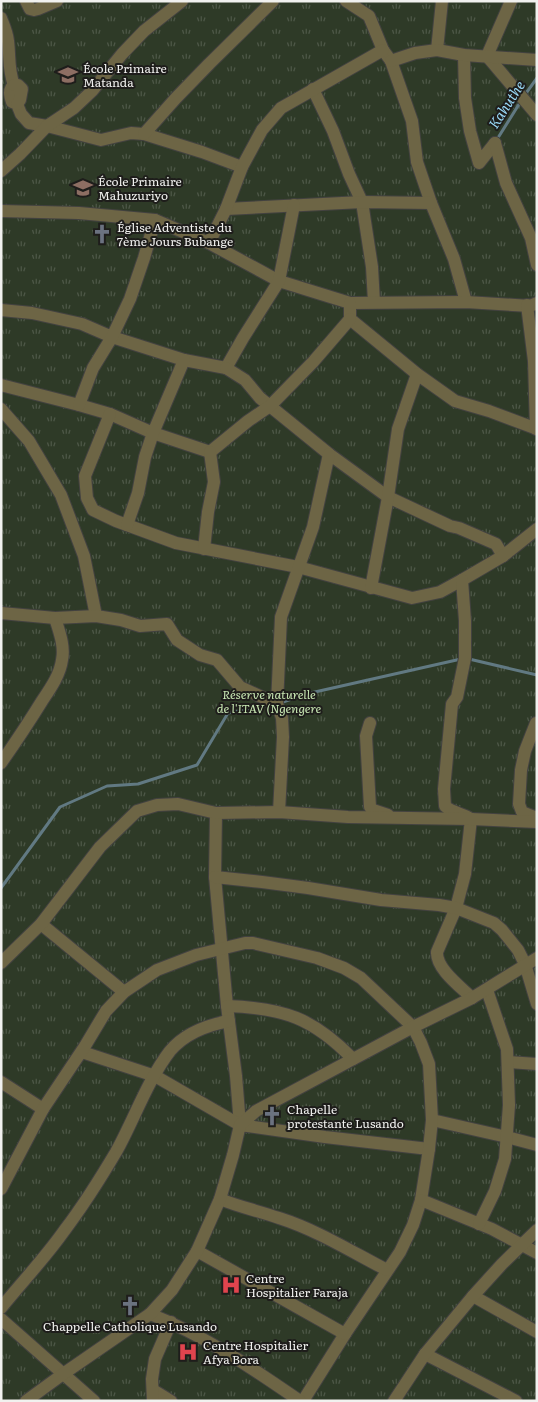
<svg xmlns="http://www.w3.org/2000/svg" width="538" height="1402" font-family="Literata,serif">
<defs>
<pattern id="park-tufts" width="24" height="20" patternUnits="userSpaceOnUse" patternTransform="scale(1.25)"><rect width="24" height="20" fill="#2e3a27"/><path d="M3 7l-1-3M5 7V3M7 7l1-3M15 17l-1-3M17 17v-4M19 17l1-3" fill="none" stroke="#4d5747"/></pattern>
</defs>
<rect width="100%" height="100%" fill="#272624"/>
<rect fill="url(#park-tufts)" x="1" y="1" width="536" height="1400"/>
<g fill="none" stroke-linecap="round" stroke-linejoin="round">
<g stroke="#617982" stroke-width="3">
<polyline points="524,96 537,78"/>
<polyline points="496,141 521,101"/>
<polyline points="469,659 537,675"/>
<polyline points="280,703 306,694 461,659"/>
<polyline points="1,888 60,807 107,786 138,784 197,765 228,713 269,705"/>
</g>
<defs>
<g id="minor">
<polyline points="26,1 30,9 34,10 38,9 57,1"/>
<polyline points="346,1 369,16 383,50 391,61 412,121 417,162 431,203 454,259 466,302"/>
<polyline points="511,1 487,56 537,115"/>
<path d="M1,18c3,8 6,14 7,23 2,15 0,29 6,44"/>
<polyline points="437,50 442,1"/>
<polyline points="464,55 465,98 470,131 479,163 495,143"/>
<polyline points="391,61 415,53 437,50 464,55 537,60"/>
<path d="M14,85c-6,4 -4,11 -2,17l5,2 4,10 8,9 18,3 54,14 30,-7 13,1 58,18 40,15"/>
<polyline points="14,85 18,85 22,89 20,100 17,104"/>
<polyline points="313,89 333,131 349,174 362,202 372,267 374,302"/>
<polyline points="144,134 176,98 209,64 273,1"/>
<polyline points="495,143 506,183 531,238 537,265"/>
<polyline points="226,209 362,202 431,203"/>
<polyline points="1,211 79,213 155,220 209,243 279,281 350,303 466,302 530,306 537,303"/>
<polyline points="209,243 226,209 242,167 262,130 281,108 383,50"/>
<polyline points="350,303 350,319 417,374 455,401 489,411 537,429"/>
<polyline points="527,305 534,361 536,429"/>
<polyline points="1,310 32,313 82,324 112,337 184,360 226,368 243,338 279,281 294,205"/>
<polyline points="226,368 245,380 260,398 329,454 388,497 450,526 459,528 496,544 503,556"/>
<polyline points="1,385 79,405 110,414 153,433 210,452"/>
<polyline points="79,405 93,368 112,337 130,299 144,258 155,220"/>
<polyline points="1,409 29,441 61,495 84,556 96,616"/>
<polyline points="110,414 85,476 87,498 93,510 116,521 176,543 298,567 412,598 440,592 462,580 503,556 537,529"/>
<polyline points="210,452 248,421 270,406 313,362 350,319"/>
<polyline points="127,525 138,493 145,457 153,433 184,360"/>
<polyline points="204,549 208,512 214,482 210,452"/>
<path d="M462,580l3,41v37l-8,39 -5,7 -8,85 1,17c7,7 18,7 26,13l-6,55 -9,34 -19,44c-1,17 24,35 35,46"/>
<polyline points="371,588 388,497 398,429 417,374"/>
<polyline points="1,613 55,618 96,616 121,620 140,626 167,624 177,640 200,655 217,660 240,687 277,704"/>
<polyline points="370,723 366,736 370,807 373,810 388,815"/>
<polyline points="536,723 525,751 521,770 519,804 522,812 537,818"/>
<path d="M1,763c14,-20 28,-41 41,-62 8,-12 18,-26 20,-41 3,-14 -3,-29 -7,-42"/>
<polyline points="279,812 283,737 282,718 277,704 281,617 313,527 329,454"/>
<polyline points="216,813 215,877 227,1006 236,1076 240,1125"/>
<polyline points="215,877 262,882 308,888 381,900 439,905 456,908 494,923 502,930 518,950 525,964 537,1004"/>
<polyline points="41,924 124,992"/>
<polyline points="1,963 41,924 100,847 137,811 157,805 178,804 216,813 279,812 348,817 471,819 537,822"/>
<path d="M227,1006c57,2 86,12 126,53"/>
<polyline points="82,1052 155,1076 240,1125 325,1137 429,1149"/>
<polyline points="508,1062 537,1064"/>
<polyline points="1,1082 43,1109"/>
<polyline points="432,1120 507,1137 537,1145"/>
<polyline points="1,1189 43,1109 85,1046 106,1011 124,992 157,970 196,955 245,943 253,943 317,958 344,968 361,978 413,1027 421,1043 429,1064 432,1120 429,1149 421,1200 413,1225 400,1252 345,1334 303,1401"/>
<path d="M220,1199c19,8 39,12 59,19 38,12 73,34 108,52"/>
<polyline points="421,1200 492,1229 537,1253"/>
<polyline points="479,1224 495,1191 505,1159 509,1105 507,1049 487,990"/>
<polyline points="197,1251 345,1334"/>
<polyline points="473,1296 537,1332"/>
<path d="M1,1308c21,-26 44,-50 63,-77 19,-25 36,-52 52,-79 18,-32 31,-71 54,-101 15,-18 37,-26 59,-30"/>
<path d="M150,1314c54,21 102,54 150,87"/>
<polyline points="1,1319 94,1401"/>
<polyline points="425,1354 516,1401"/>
<polyline points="153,1390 171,1401"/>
<polyline points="26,1401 63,1374 150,1314 172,1290 197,1251 220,1199 233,1155 240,1125 256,1111 413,1027 472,998 537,958"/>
<polyline points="153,1401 152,1379 155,1359 171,1322"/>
<polyline points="394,1401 425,1354 473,1296 502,1264 537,1230"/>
</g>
<polyline id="tertiary" points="1,171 20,154 47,126 74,108 92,91 122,54 144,31 182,1"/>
</defs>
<use href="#minor" stroke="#434240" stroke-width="14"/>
<use href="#tertiary" stroke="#434240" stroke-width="14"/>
<use href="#minor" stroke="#6d6545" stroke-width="12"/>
<use href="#tertiary" stroke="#6d6545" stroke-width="12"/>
</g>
<defs>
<symbol id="school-bare" viewBox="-9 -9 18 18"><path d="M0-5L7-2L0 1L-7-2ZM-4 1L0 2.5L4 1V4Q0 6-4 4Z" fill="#8d6e63" stroke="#1e1d1b" stroke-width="2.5" paint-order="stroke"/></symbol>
<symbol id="church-bare" viewBox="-9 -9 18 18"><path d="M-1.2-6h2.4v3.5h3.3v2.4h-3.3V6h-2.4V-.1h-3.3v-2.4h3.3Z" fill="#6b7280" stroke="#1e1d1b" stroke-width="2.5" paint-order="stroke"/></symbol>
<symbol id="hospital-bare" viewBox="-9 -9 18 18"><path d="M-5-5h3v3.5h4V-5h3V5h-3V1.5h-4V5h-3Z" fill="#e0444e" stroke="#1e1d1b" stroke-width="2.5" paint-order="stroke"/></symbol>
</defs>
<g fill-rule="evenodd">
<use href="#school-bare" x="54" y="61" width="28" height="28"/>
<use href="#school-bare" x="69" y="174" width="28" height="28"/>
<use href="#church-bare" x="88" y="220" width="28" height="28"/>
<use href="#church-bare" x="258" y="1102" width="28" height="28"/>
<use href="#hospital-bare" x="217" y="1271" width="28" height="28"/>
<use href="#church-bare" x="116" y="1292" width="28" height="28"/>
<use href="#hospital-bare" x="174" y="1338" width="28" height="28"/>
</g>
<g text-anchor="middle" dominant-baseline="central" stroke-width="4" stroke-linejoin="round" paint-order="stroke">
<g font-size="12" fill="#f1f1ef" stroke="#1e1d1b" text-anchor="start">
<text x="83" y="68">École Primaire<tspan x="83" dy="14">Matanda</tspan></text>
<text x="98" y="181">École Primaire<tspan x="98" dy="14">Mahuzuriyo</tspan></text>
<text x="117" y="227">Église Adventiste du<tspan x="117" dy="14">7ème Jours Bubange</tspan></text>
<text x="287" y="1109">Chapelle<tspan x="287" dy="14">protestante Lusando</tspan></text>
<text x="246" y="1278">Centre<tspan x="246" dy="14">Hospitalier Faraja</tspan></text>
<text x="130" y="1326" text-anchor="middle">Chappelle Catholique Lusando</text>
<text x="203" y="1345">Centre Hospitalier<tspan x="203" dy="14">Afya Bora</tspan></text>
</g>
<g font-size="12" font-style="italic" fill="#c8e7b3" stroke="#1e1d1b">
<text x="269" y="694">Réserve naturelle<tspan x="269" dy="14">de l'ITAV (Ngengere</tspan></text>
</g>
<g font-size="14" font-style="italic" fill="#99d9f7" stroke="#1e1d1b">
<text transform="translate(506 104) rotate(-57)">Kahuthe</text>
</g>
</g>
<rect width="538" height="1402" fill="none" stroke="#f1f1ef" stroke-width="5"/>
</svg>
